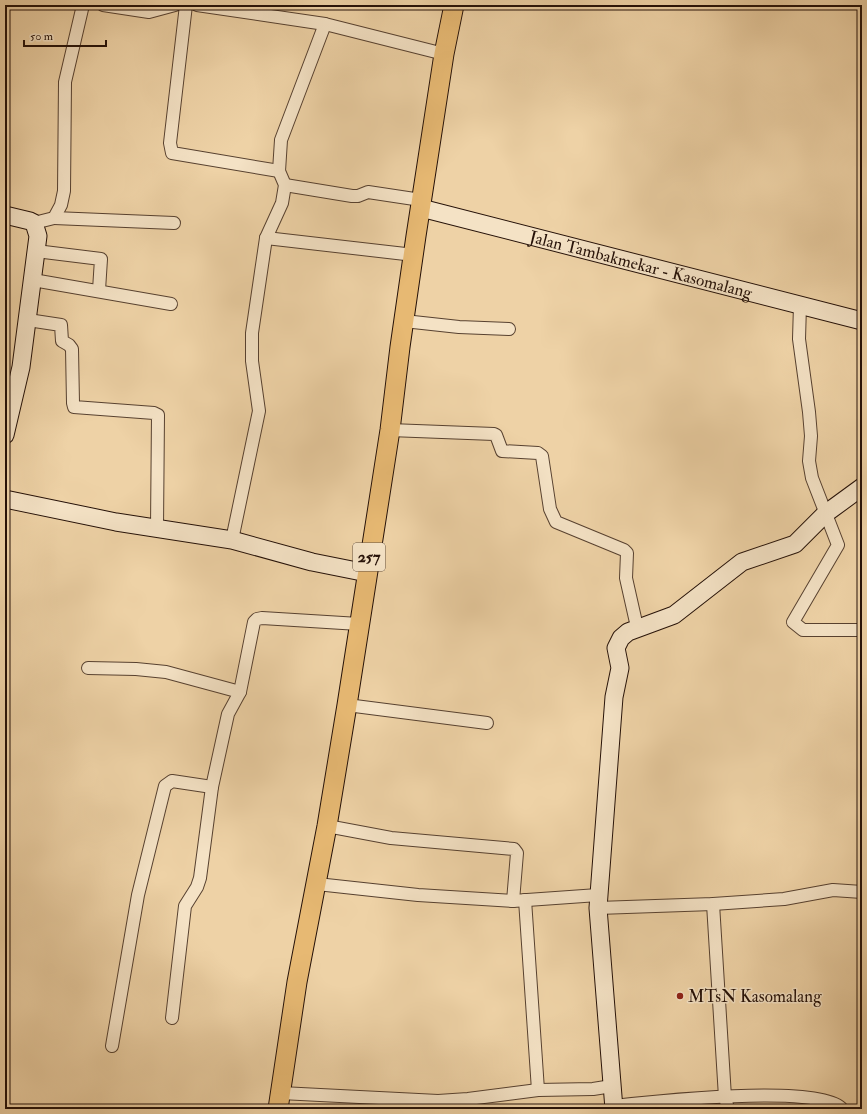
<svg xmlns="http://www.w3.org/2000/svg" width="867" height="1114" font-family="'IM FELL Double Pica',serif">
<rect width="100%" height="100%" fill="#eed2a6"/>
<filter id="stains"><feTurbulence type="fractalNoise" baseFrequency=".005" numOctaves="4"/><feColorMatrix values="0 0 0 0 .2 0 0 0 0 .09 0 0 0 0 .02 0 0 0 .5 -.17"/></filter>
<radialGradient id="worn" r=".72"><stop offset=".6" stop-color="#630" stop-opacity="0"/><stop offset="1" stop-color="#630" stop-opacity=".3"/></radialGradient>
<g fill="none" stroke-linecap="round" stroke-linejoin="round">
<defs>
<g id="street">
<polyline points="103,5 149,12 175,5"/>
<polyline points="186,5 170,143 172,153 279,171"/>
<polyline points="197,5 325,24 444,54"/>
<polyline points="285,185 352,196 358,196 368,192 421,200"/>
<polyline points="54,218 174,223"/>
<polyline points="34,223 54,218 61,205 64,191 65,82 83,5"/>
<polyline points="266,238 414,255"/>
<polyline points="36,251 101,259 99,290"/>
<polyline points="33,280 171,304"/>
<polyline points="800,305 799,339 809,412 811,436 809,461 812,478 838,545 793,622 803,630 862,630"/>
<polyline points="28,320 61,325 62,341 69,345 72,349 73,403 74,407 154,413 158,415 157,527"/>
<polyline points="404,321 459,327 509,329"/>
<polyline points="390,430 494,434 496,435 502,451 538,453 542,456 550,509 556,522 624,550 627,553 626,578 637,627"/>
<polyline points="232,540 259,411 252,361 252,333 266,238 282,203 285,185 279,171 281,140 325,24"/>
<polyline points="88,668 136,669 166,672 240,692"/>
<polyline points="347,705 487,723"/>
<polyline points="327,826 391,838 514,849 517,853 513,901"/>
<polyline points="317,884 418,895 513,901 598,895"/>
<polyline points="525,900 538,1090"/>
<polyline points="713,904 725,1097 728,1109"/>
<polyline points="598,908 713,904 784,899 833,890 862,892"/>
<polyline points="172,1018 185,906 197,887 200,878 212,787 228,714 240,692 254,622 257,619 262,618 359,624"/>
<polyline points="112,1046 138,895 165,786 172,781 212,787"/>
<polyline points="281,1093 438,1101 468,1099 538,1090 593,1089 612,1086"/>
<path d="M614,1106c36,-4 207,-23 228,3"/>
</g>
<g id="secondary">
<path id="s1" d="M421,208l441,113"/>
<polyline points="5,215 30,221 34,223 38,236 21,367 5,435"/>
<polyline points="5,499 116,522 232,540 312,562 367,573"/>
<polyline points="614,1109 598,908 614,697 620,668 616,648 621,638 628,632 674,615 742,562 795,544 825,514 862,487"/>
</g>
<polyline id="primary" points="278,1109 297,982 327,826 347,705 390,430 400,347 416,236 444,54 454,5"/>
</defs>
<use href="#street" stroke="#574130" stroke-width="14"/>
<use href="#secondary" stroke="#251108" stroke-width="19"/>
<use href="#primary" stroke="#251108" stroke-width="21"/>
<use href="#street" stroke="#f4e2c5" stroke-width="12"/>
<use href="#secondary" stroke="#f4e2c5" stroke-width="17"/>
<use href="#primary" stroke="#e7b973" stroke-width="19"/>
</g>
<circle fill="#8f2418" stroke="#f4e2c5" stroke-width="1.5" cx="680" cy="996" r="4"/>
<g text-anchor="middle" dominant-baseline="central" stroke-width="3" stroke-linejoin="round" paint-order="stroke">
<rect fill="#f4e2c5" stroke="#635041" stroke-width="1" x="353" y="543" width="32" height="28" rx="3"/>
<g font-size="16" font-weight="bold" fill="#251108">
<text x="369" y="557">257</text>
</g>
<g font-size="17" fill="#251108" stroke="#f4e2c5">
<text stroke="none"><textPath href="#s1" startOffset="227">Jalan Tambakmekar - Kasomalang</textPath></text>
</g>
<g font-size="17" fill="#251108" stroke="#f4e2c5" text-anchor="start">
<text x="688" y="996">MTsN Kasomalang</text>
</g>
</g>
<rect width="867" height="1114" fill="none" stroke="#eed2a6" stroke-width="20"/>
<rect x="6" y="6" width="855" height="1102" fill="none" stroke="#251108" stroke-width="2"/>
<rect x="10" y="10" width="847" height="1094" fill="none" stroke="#251108"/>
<path d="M24 40v6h82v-6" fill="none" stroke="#251108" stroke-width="2"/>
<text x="30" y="40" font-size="12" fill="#251108" stroke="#f4e2c5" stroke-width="3" paint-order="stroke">50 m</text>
<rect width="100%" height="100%" filter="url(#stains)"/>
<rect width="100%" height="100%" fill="url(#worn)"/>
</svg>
